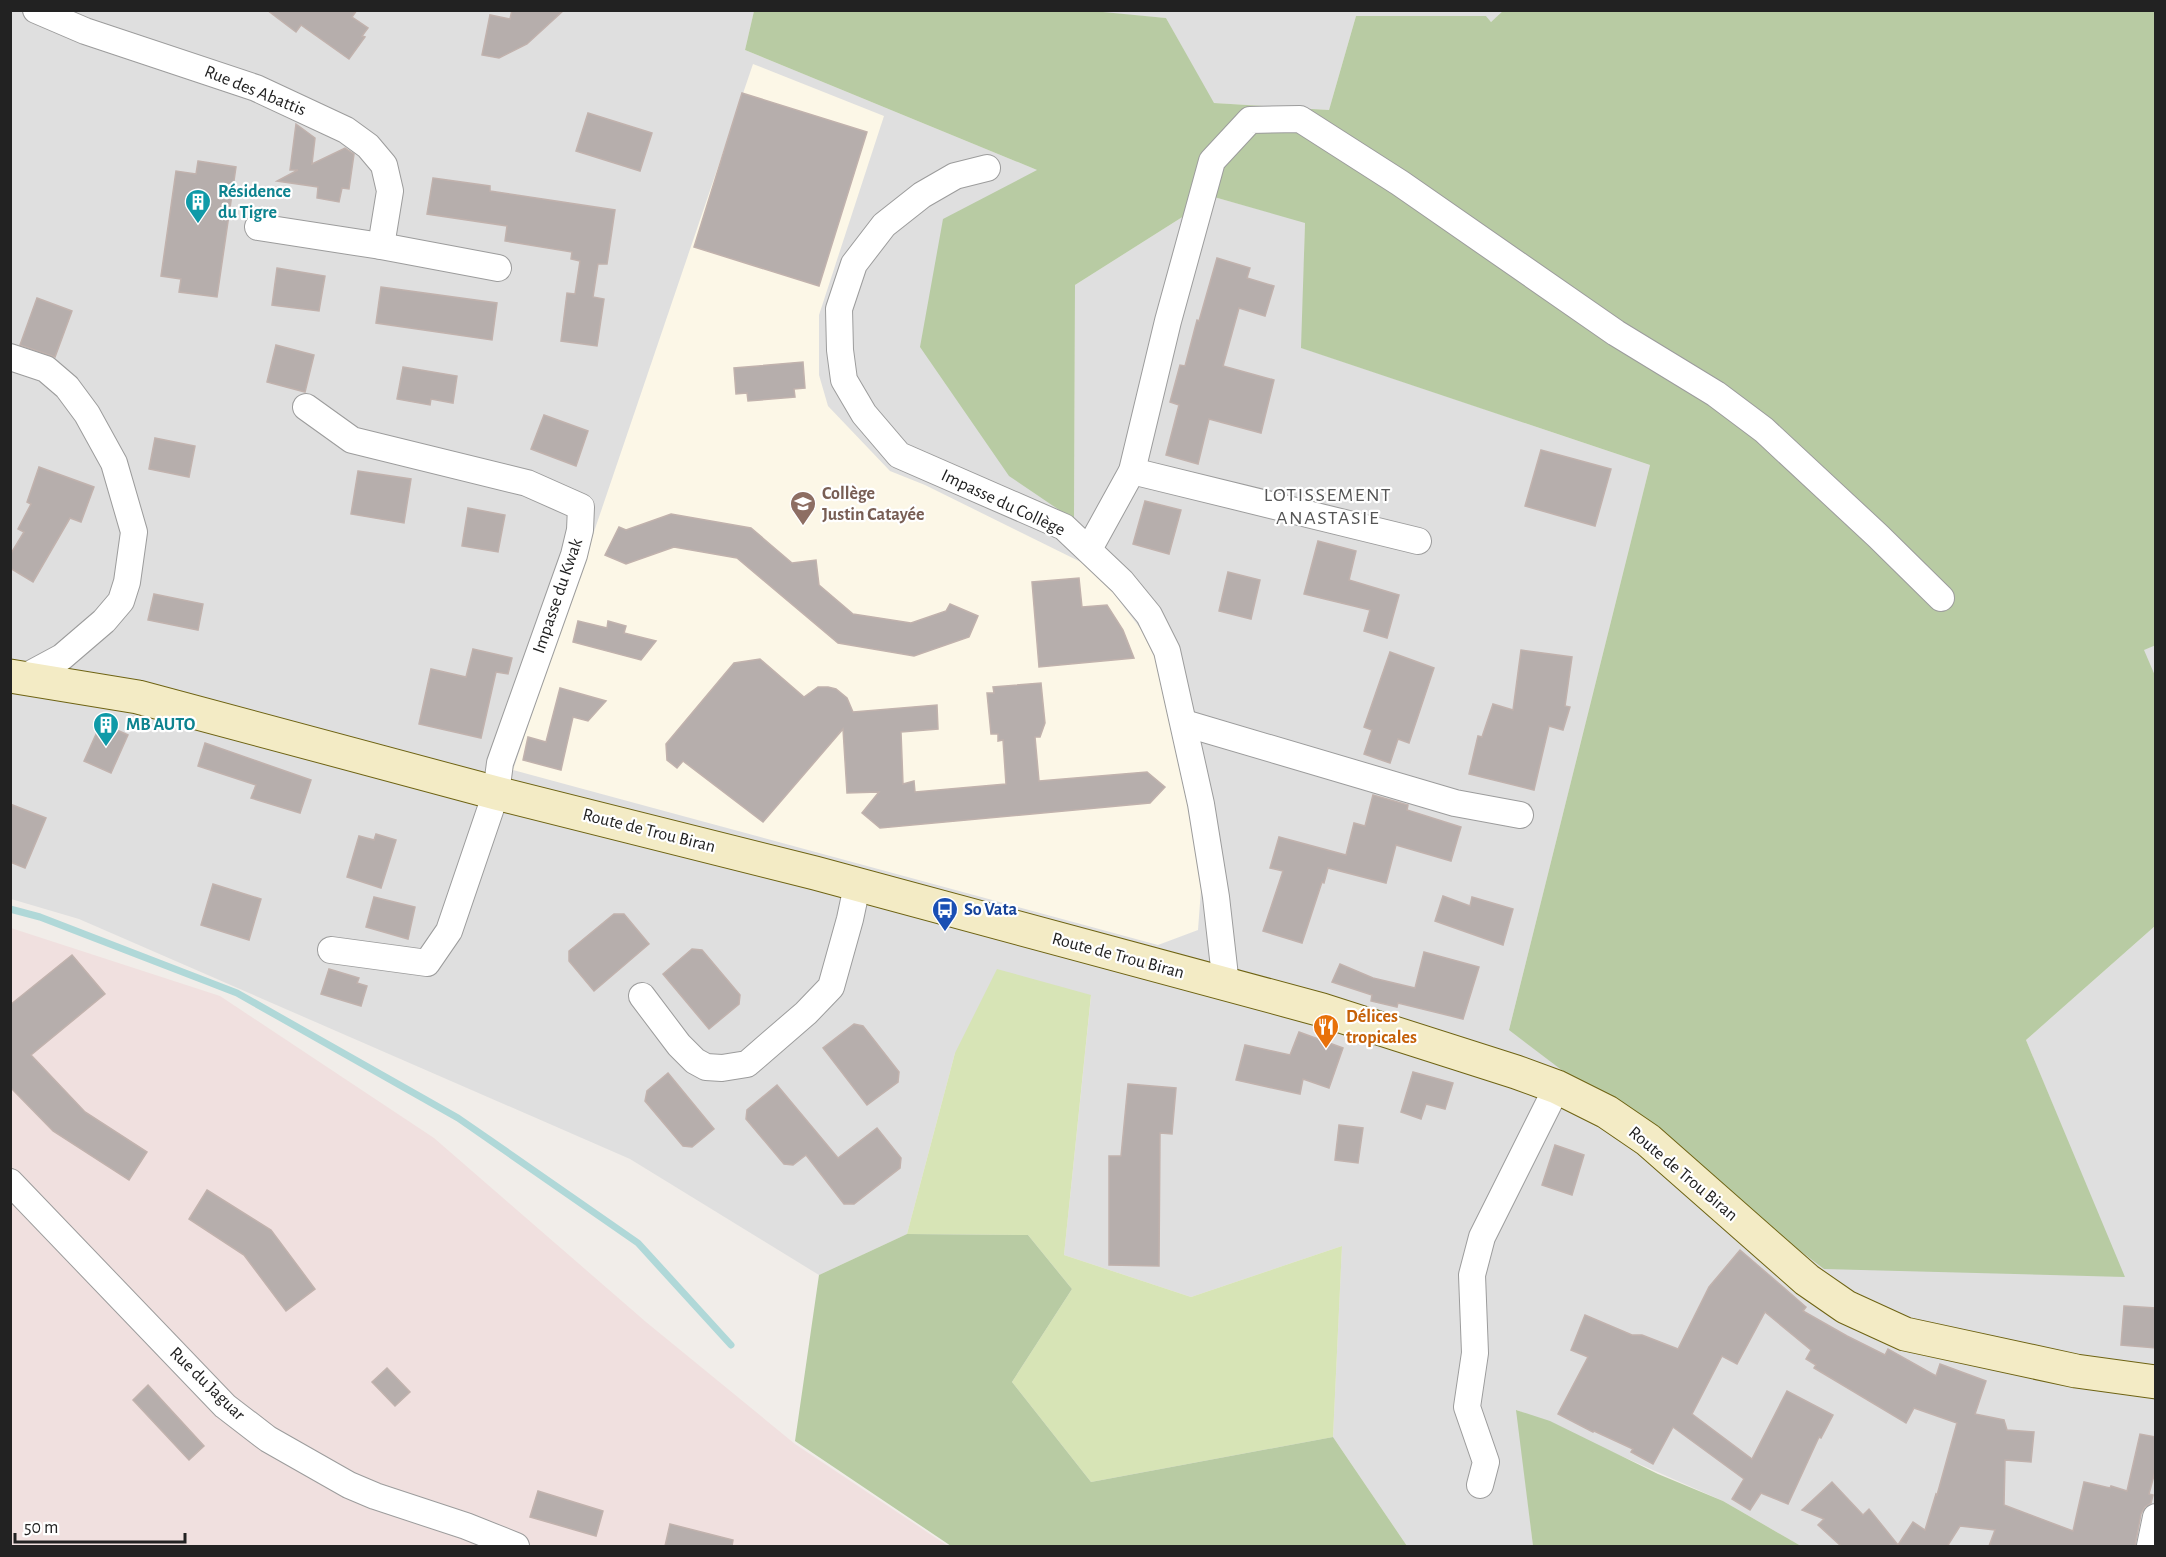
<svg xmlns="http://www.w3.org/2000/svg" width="2166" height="1557" font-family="'Alegreya Sans',sans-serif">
<rect width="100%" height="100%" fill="#f1ede9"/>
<g fill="#dfdfdf">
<polygon points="10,11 754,11 745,50 1037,170 1074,519 1075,285 1214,197 1305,222 1302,348 1650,465 1509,1030 2124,1277 2026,1040 2155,926 2155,1546 1801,1546 1723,1501 1517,1410 1533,1546 1407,1546 1333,1437 1342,1246 1191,1297 1064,1255 1091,996 955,1053 907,1234 819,1275 630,1159 79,919 11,899"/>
<polygon points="1082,11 1504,11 1491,22 1486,16 1356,16 1329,110 1213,103 1166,18"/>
<polygon points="2155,645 2155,678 2143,650"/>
</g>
<polygon fill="#fcf7e7" points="753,64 884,116 819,315 819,375 828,406 890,471 925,485 1095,569 1156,649 1202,876 1198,930 1158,945 513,770"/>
<polygon fill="#f0e0df" points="11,928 220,996 434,1138 646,1322 795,1444 948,1546 11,1546"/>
<polygon fill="#d7e4b6" points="997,969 1091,995 1064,1255 1191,1297 1342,1246 1333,1437 1091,1482 1012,1382 1072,1289 1028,1235 907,1234 955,1053"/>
<g fill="#b8cba3">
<polygon points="1082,10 1166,18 1214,103 1329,110 1356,16 1486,16 1491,22 1504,10 2155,11 2156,645 2144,650 2156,678 2155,926 2026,1040 2125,1277 1824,1269 1509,1030 1650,465 1301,348 1305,223 1214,197 1075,285 1074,520 1009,476 920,347 943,219 1037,170 745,50 754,11"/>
<polygon points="907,1234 1028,1235 1072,1289 1012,1382 1091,1482 1333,1437 1407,1546 951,1546 795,1441 819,1275"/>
<polygon points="1516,1410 1550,1421 1658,1474 1723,1501 1801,1546 1533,1546"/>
</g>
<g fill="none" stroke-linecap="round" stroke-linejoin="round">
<polyline stroke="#b0d8d8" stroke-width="7" points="10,909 40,917 237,993 458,1118 638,1243 731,1345"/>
</g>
<g fill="#b6aeac" stroke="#c1b2ad" stroke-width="1.5">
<polygon points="267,10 357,10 352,17 368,28 362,36 365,37 349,59 301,25 296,32"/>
<polygon points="512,10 564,10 527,44 499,58 482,55 490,15 510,19"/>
<polygon points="742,93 867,132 819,286 694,247"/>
<polygon points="588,113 652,133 640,171 576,151"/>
<polygon points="296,124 315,138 312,164 345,148 354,154 349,189 342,188 339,202 317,198 318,187 277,181 298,170 290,170"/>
<polygon points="198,161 236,167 217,297 179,292 181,279 161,276 176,171 196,174"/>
<polygon points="433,178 490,186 490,191 615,210 607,264 598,264 593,297 604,299 597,346 561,341 567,293 575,294 580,261 571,259 572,252 505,241 507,226 427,214"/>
<polygon points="1217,258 1250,268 1247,278 1274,286 1265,316 1239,308 1223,366 1274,380 1261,433 1209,419 1198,464 1166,455 1179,405 1170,402 1180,365 1185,366 1197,320 1199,321"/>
<polygon points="277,268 325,276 319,311 272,305"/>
<polygon points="381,287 497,303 492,340 376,323"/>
<polygon points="37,298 72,311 55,357 20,345"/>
<polygon points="276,345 314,355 305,392 267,382"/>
<polygon points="803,362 805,388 794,389 795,397 748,401 747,393 736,394 734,368"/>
<polygon points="403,367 457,376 453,403 431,399 430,405 397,399"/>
<polygon points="544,415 588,431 576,466 531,449"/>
<polygon points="155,438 195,446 189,477 149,469"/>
<polygon points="1541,450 1611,469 1595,526 1525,506"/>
<polygon points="39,467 94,487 81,522 70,518 33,582 10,568 10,555 24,532 18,529 31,504 27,502"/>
<polygon points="358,471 411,479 404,523 351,514"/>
<polygon points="1145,501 1181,510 1169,554 1133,544"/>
<polygon points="468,508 505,515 498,552 462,546"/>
<polygon points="671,514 751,528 792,563 816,560 819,585 853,614 911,623 946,611 950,604 978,616 969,637 914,656 838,643 737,558 674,547 626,564 605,555 619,527 626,530"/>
<polygon points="1318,541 1356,551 1349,580 1399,595 1387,638 1364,631 1370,610 1304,594"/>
<polygon points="1228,572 1260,580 1251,619 1219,611"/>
<polygon points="1079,578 1082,607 1107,605 1123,630 1134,658 1039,667 1032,582"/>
<polygon points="154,594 203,604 198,630 148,620"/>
<polygon points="578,621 607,628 608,621 626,626 624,633 656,641 641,660 573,642"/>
<polygon points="473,649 512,658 508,674 496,672 481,738 419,724 431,669 466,677"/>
<polygon points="1521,650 1572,657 1565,706 1570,707 1563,730 1549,726 1534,790 1469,774 1478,736 1482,737 1493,704 1513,710"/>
<polygon points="1390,652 1434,668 1409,743 1398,739 1390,763 1364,754 1372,730 1364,727"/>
<polygon points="760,659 804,697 818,687 828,687 836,689 847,698 853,712 937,705 938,729 901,732 903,784 914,781 915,792 1006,784 1003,740 998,741 998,734 991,734 987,693 994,693 993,687 1041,683 1045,723 1040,737 1035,737 1039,781 1147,772 1165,787 1150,803 880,828 862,813 879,792 847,793 843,729 763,822 683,761 677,768 667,760 666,744 734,663"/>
<polygon points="560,688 606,701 588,721 573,717 561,770 523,760 528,737 546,742"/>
<polygon points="101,723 128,735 111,773 84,761"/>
<polygon points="205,743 311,780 300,813 251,798 256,785 198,766"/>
<polygon points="1373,795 1408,805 1407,810 1461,827 1451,861 1396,845 1386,883 1328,868 1324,883 1322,882 1302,943 1263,931 1283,871 1270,868 1279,837 1346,855 1354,823 1365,826"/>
<polygon points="10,804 46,818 25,868 10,862"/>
<polygon points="376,834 396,840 381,888 347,877 359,836 374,840"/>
<polygon points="213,884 261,899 249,940 201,925"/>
<polygon points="1443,896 1470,906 1472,897 1513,909 1503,945 1435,921"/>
<polygon points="374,897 415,907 408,939 366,927"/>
<polygon points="614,914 624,914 649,944 594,991 569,961 569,951"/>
<polygon points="692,949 702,950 740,995 739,1004 709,1029 663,974"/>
<polygon points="1424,952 1479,967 1463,1019 1402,1004 1398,1003 1397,1007 1371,1001 1372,995 1332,982 1340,964 1373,978 1415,988"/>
<polygon points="72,955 105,994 31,1055 85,1112 147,1152 129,1180 53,1131 10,1087 10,1005"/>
<polygon points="329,969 359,978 357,983 367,986 361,1006 321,994"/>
<polygon points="854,1024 863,1026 899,1072 898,1082 867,1105 823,1048"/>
<polygon points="1299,1032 1343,1048 1329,1088 1303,1079 1300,1094 1236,1080 1245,1045 1290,1055"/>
<polygon points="1413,1072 1453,1083 1445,1109 1426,1104 1421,1119 1401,1112"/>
<polygon points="668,1073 714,1129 692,1147 683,1146 645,1101 647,1091"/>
<polygon points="1128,1084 1176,1088 1172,1134 1160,1133 1159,1266 1109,1265 1109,1156 1121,1156"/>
<polygon points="777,1085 838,1158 877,1128 901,1158 900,1168 854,1204 844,1204 806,1155 793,1165 784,1164 746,1119 747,1110"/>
<polygon points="1339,1125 1363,1128 1358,1163 1335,1160"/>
<polygon points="1555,1145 1584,1155 1572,1195 1542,1185"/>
<polygon points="207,1190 271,1230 315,1289 286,1311 244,1255 189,1219"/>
<polygon points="1740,1250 1806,1307 1803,1311 1847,1336 1885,1355 1888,1349 1936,1376 1940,1364 1986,1381 1975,1414 2004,1420 2007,1430 2034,1432 2031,1462 2005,1460 2004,1505 2073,1531 2084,1482 2110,1488 2111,1486 2127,1491 2140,1434 2156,1437 2156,1468 2149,1494 2153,1495 2151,1503 2145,1507 2141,1514 2135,1546 1989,1546 1995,1530 1960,1526 1948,1545 1950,1546 1841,1546 1818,1525 1824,1519 1802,1510 1832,1482 1863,1515 1869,1509 1898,1545 1913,1522 1925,1530 1936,1494 1937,1495 1957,1423 1914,1408 1906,1423 1814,1368 1816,1365 1806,1359 1811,1350 1765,1312 1737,1364 1722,1356 1692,1414 1752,1459 1787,1391 1833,1415 1821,1438 1819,1437 1788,1504 1761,1493 1750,1510 1732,1499 1744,1479 1673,1427 1653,1464 1631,1452 1633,1449 1594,1431 1593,1432 1558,1414 1588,1357 1571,1350 1585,1315 1632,1335 1642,1335 1678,1349 1709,1287"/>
<polygon points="2124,1306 2156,1308 2156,1348 2121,1345"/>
<polygon points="387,1368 410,1392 395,1406 372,1382"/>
<polygon points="148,1385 204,1446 189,1460 133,1400"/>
<polygon points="538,1491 603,1511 596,1536 530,1517"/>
<polygon points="670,1524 733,1540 732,1546 665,1546"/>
</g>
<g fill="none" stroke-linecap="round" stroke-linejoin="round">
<defs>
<g id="street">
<polyline points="36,10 85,31 256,88 346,130 368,146 384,165 390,191 381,246"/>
<polyline points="987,168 955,176 922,195 884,225 854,264 839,309 840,350 844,380 864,414 899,455 1064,527 1122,582 1149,615 1167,651 1201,804 1216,897 1226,985"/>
<polyline points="258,227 381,246 498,268"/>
<polyline points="10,357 46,369 67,387 87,414 114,463 134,532 127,582 121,601 104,621 62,657 23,678"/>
<polyline points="306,407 352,440 527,483 581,507 580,530 574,555 500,763 496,793 449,931 427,963 331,950"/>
<polyline points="1132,471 1418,541"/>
<polyline points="1089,549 1132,471 1168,321 1212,161 1250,120 1300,119 1400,183 1616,333 1716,394 1764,430 1878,536 1941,598"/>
<polyline points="1184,723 1455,803 1520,815"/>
<polyline points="642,996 679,1045 695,1061 706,1067 722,1068 747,1064 806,1013 831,987 850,919 857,886"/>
<polyline points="10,1182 225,1406 268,1439 349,1485 375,1496 466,1526 516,1546"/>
<polyline points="1480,1485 1486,1462 1467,1407 1475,1353 1472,1275 1482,1237 1557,1087"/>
<polyline points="2150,1546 2156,1517"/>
</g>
<polyline id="secondary" points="10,676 138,697 496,793 815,873 1322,1010 1516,1072 1557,1087 1607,1112 1648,1140 1807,1280 1846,1307 1905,1334 2076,1371 2156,1382"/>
</defs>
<use href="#street" stroke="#9c9c9c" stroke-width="28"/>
<use href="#secondary" stroke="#6e6313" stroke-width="35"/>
<use href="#street" stroke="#fff" stroke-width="26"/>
<use href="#secondary" stroke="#f3ebc5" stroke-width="33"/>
</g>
<defs>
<symbol id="building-pin" viewBox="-11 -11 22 30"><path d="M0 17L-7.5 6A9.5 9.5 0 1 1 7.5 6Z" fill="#0f9aa8" stroke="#fff"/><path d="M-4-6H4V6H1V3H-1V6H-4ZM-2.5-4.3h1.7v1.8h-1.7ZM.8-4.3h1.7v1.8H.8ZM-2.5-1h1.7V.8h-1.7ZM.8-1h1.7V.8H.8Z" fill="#fff"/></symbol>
<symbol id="school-pin" viewBox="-11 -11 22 30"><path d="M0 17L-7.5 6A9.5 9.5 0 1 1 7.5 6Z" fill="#8d6e63" stroke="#fff"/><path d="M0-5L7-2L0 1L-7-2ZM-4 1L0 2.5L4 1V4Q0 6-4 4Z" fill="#fff"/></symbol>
<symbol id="bus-pin" viewBox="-11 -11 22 30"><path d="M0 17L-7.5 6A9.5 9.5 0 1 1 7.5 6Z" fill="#1a4fb4" stroke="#fff"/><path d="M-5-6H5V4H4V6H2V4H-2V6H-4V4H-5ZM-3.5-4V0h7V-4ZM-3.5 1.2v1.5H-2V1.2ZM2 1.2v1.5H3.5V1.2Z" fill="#fff"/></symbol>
<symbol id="restaurant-pin" viewBox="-11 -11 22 30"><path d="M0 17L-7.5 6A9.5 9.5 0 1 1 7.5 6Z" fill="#e8710a" stroke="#fff"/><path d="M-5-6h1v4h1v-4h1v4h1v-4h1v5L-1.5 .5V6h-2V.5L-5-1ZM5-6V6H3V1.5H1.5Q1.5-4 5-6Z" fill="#fff"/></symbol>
</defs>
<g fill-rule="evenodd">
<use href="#building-pin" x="183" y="187" width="30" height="40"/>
<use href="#school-pin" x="788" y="489" width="30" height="40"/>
<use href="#building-pin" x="91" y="710" width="30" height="40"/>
<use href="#bus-pin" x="930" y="895" width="30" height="40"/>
<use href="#restaurant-pin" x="1311" y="1012" width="30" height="40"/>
</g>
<g text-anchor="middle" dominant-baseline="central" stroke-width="4.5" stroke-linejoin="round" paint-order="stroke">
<g font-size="18" fill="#222" stroke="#fff">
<text transform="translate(255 91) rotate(22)">Rue des Abattis</text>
<text transform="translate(1003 503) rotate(25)">Impasse du Collège</text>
<text transform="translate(558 596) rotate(-71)">Impasse du Kwak</text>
<text transform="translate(649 831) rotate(14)">Route de Trou Biran</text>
<text transform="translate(1118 956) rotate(15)">Route de Trou Biran</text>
<text transform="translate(1683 1174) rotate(40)">Route de Trou Biran</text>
<text transform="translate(207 1384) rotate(44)">Rue du Jaguar</text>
</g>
<g font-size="18" font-weight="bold" fill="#0d838f" stroke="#fff" text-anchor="start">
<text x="218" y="192">Résidence<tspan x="218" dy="21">du Tigre</tspan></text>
<text x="126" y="725">MB AUTO</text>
</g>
<g font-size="18" font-weight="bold" fill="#785e54" stroke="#fff" text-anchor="start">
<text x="822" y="494">Collège<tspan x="822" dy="21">Justin Catayée</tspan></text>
</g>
<g font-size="18" font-weight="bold" fill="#164399" stroke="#fff" text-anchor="start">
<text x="964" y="910">So Vata</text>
</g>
<g font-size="18" font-weight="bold" fill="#c56008" stroke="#fff" text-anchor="start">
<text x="1346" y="1017">Délices<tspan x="1346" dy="21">tropicales</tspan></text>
</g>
<g font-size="20" letter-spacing="1.5" fill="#555" stroke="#fff">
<text x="1328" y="495">LOTISSEMENT<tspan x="1328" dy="23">ANASTASIE</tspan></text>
</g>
</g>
<rect width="2166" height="1557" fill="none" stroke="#222222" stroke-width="24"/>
<path d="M15 1533v9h170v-9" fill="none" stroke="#222222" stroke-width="3"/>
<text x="24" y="1533" font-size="18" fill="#222222" stroke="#ffffff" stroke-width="4.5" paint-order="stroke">50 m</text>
</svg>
